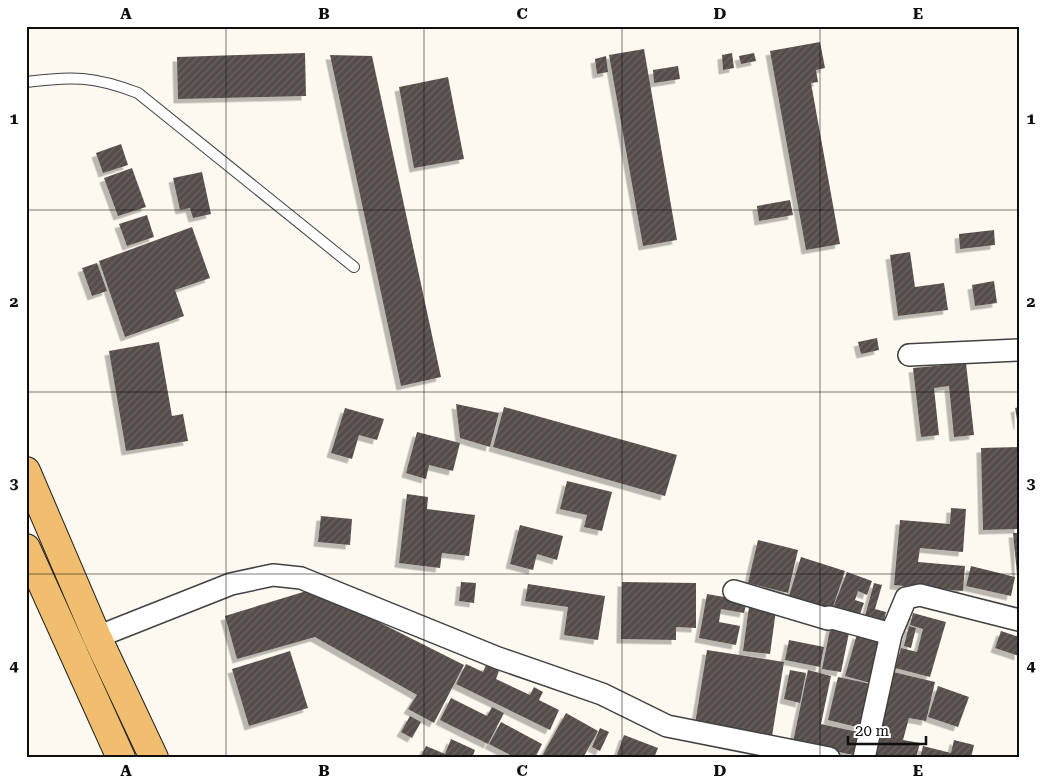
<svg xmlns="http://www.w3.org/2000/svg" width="1045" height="784" font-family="'Roboto Serif',serif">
<defs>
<pattern id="building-hatch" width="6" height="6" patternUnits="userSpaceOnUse" patternTransform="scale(1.25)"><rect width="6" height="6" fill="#564e4b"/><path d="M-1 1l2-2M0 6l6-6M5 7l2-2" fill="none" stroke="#696361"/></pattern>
<filter id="shadow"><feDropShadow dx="-4.5" dy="4.5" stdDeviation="0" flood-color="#0004"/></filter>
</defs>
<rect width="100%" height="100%" fill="#fef9f0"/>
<g fill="url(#building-hatch)" filter="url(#shadow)">
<polygon points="820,42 825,68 816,70 818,82 811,83 840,244 806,250 770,51"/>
<polygon points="644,49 677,240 643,246 609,55"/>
<polygon points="305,53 306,96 178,99 177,57"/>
<polygon points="732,53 734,68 723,70 722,55"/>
<polygon points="754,53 756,61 741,64 739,56"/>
<polygon points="330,55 372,56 441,377 401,386"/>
<polygon points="606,56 608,72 597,74 595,59"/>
<polygon points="678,66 680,79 654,83 653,70"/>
<polygon points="448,77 464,159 414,168 399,87"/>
<polygon points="121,144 128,165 103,173 96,153"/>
<polygon points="132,168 146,207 118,216 104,178"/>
<polygon points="202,172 211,214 193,218 190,208 180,210 173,178"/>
<polygon points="790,200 793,215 759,221 757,206"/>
<polygon points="147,215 154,237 127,246 119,224"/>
<polygon points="192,227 210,278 175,290 184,316 125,337 99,261"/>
<polygon points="994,230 995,245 960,249 959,234"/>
<polygon points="910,252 915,287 944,283 948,310 898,316 890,255"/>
<polygon points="97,263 107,291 92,296 82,268"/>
<polygon points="994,281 997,303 975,306 972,285"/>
<polygon points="877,338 879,350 861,354 858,342"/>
<polygon points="159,342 172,416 183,414 188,441 126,451 109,351"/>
<polygon points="966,363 974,435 954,437 949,386 934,388 939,435 921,437 913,368"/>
<polygon points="456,404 499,413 490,447 460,438"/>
<polygon points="504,407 677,455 665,496 493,447"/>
<polygon points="1019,407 1019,425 1018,425 1015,408"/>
<polygon points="345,408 384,419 377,440 359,435 352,459 331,453"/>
<polygon points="417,432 460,443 453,471 429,465 426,479 406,473"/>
<polygon points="1019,447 1019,529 983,530 981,448"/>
<polygon points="567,481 612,492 602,531 584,527 587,515 560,509"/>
<polygon points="407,494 428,497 427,509 475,515 469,556 442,553 440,568 399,563"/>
<polygon points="951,508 966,509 963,552 920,548 918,562 965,566 963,591 894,585 900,520 950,524"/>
<polygon points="321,516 352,519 350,545 318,542"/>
<polygon points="520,525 563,536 557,560 537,554 533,570 510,564"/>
<polygon points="1013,533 1019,533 1019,574 1017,574"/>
<polygon points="758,540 798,550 788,593 748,583"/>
<polygon points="801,557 845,571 832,610 789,596"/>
<polygon points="971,566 1015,577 1011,596 966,586"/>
<polygon points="847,572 872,581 867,595 858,591 855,600 864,603 859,617 833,608"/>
<polygon points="461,582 476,583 474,603 459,601"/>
<polygon points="622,582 696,583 696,628 676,627 676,640 621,639"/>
<polygon points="874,583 882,585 875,609 886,612 884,621 865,616"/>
<polygon points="528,584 605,596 598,640 564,635 568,607 525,601"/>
<polygon points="313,589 464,665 434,723 408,709 417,695 315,637 237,659 225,616"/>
<polygon points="707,594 747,601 744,613 721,609 719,622 740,626 736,645 699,638"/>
<polygon points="749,607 776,610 770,654 743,651"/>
<polygon points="913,613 946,622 930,677 895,668 901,648 917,652 923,629 910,625"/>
<polygon points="831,625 850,628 841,672 822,669"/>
<polygon points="909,626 916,628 911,648 904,646"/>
<polygon points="1001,631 1019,637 1019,656 995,648"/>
<polygon points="857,634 883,641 870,683 845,676"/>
<polygon points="789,640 824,647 820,667 785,660"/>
<polygon points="707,650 784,662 772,736 695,724"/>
<polygon points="290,651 308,708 249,726 232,669"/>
<polygon points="466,664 483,672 486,665 499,671 496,679 530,695 534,687 543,692 539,700 559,710 550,730 456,684"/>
<polygon points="790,670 806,673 800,703 784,699"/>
<polygon points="808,670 831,676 821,724 858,732 853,755 793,742"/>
<polygon points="893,672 935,682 926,721 909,718 903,740 920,743 916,758 873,758"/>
<polygon points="838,677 871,684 861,728 828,720"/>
<polygon points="938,686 969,697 958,727 928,717"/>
<polygon points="451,698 487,716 492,707 504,713 488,744 440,720"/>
<polygon points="566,713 598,731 583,758 541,758"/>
<polygon points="410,716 421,722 412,738 401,732"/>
<polygon points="501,722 542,744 535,758 516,758 489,744"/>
<polygon points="600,728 609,732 600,751 592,747"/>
<polygon points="624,735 658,748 654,758 616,758"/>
<polygon points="451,739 475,750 472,758 420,758 426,746 445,754"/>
<polygon points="954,740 974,745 971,758 920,758 923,746 951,753"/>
</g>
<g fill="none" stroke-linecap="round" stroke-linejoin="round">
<defs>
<path id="service" d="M26,82c46,-6 68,-6 112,11l216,174"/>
<g id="minor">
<polyline points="909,355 1019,350"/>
<polyline points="734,591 828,619 829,617 891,634"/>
<polyline points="97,637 231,584 273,575 301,578 498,658 602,694 667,726 829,758"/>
<polyline points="864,758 891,634 906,598 920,595 1019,620"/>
</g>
<g id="primary">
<polyline points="26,471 97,637 154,758"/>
<polyline points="26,548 121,758"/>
</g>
</defs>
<use href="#service" stroke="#414141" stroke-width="12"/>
<use href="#minor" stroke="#414141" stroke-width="24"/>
<use href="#primary" stroke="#1f1f1f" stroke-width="30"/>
<use href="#service" stroke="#fff" stroke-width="10"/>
<use href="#minor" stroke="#fff" stroke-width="21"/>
<use href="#primary" stroke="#f0be6e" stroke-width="28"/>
</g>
<path fill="none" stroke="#0e0e0e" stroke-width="1" stroke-opacity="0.55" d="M226,26v732M424,26v732M622,26v732M820,26v732M26,210h993M26,392h993M26,574h993"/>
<rect width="1045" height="784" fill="none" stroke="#ffffff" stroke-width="55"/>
<path d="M848 736v8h78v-8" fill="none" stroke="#0e0e0e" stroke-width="2.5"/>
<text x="855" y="736" font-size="15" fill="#0e0e0e" stroke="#ffffff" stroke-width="4" paint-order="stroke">20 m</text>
<rect x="28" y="28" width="990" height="728" fill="none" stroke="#0e0e0e" stroke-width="2"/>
<g font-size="16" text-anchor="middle" font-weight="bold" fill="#0e0e0e">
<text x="126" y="19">A</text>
<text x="324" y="19">B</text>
<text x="522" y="19">C</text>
<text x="720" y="19">D</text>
<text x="918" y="19">E</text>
<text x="14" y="124">1</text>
<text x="1031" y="124">1</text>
<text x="14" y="307">2</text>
<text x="1031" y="307">2</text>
<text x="14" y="489">3</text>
<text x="1031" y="489">3</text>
<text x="14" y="671">4</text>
<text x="1031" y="671">4</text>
<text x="126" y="776">A</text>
<text x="324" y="776">B</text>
<text x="522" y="776">C</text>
<text x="720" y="776">D</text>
<text x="918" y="776">E</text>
</g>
</svg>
